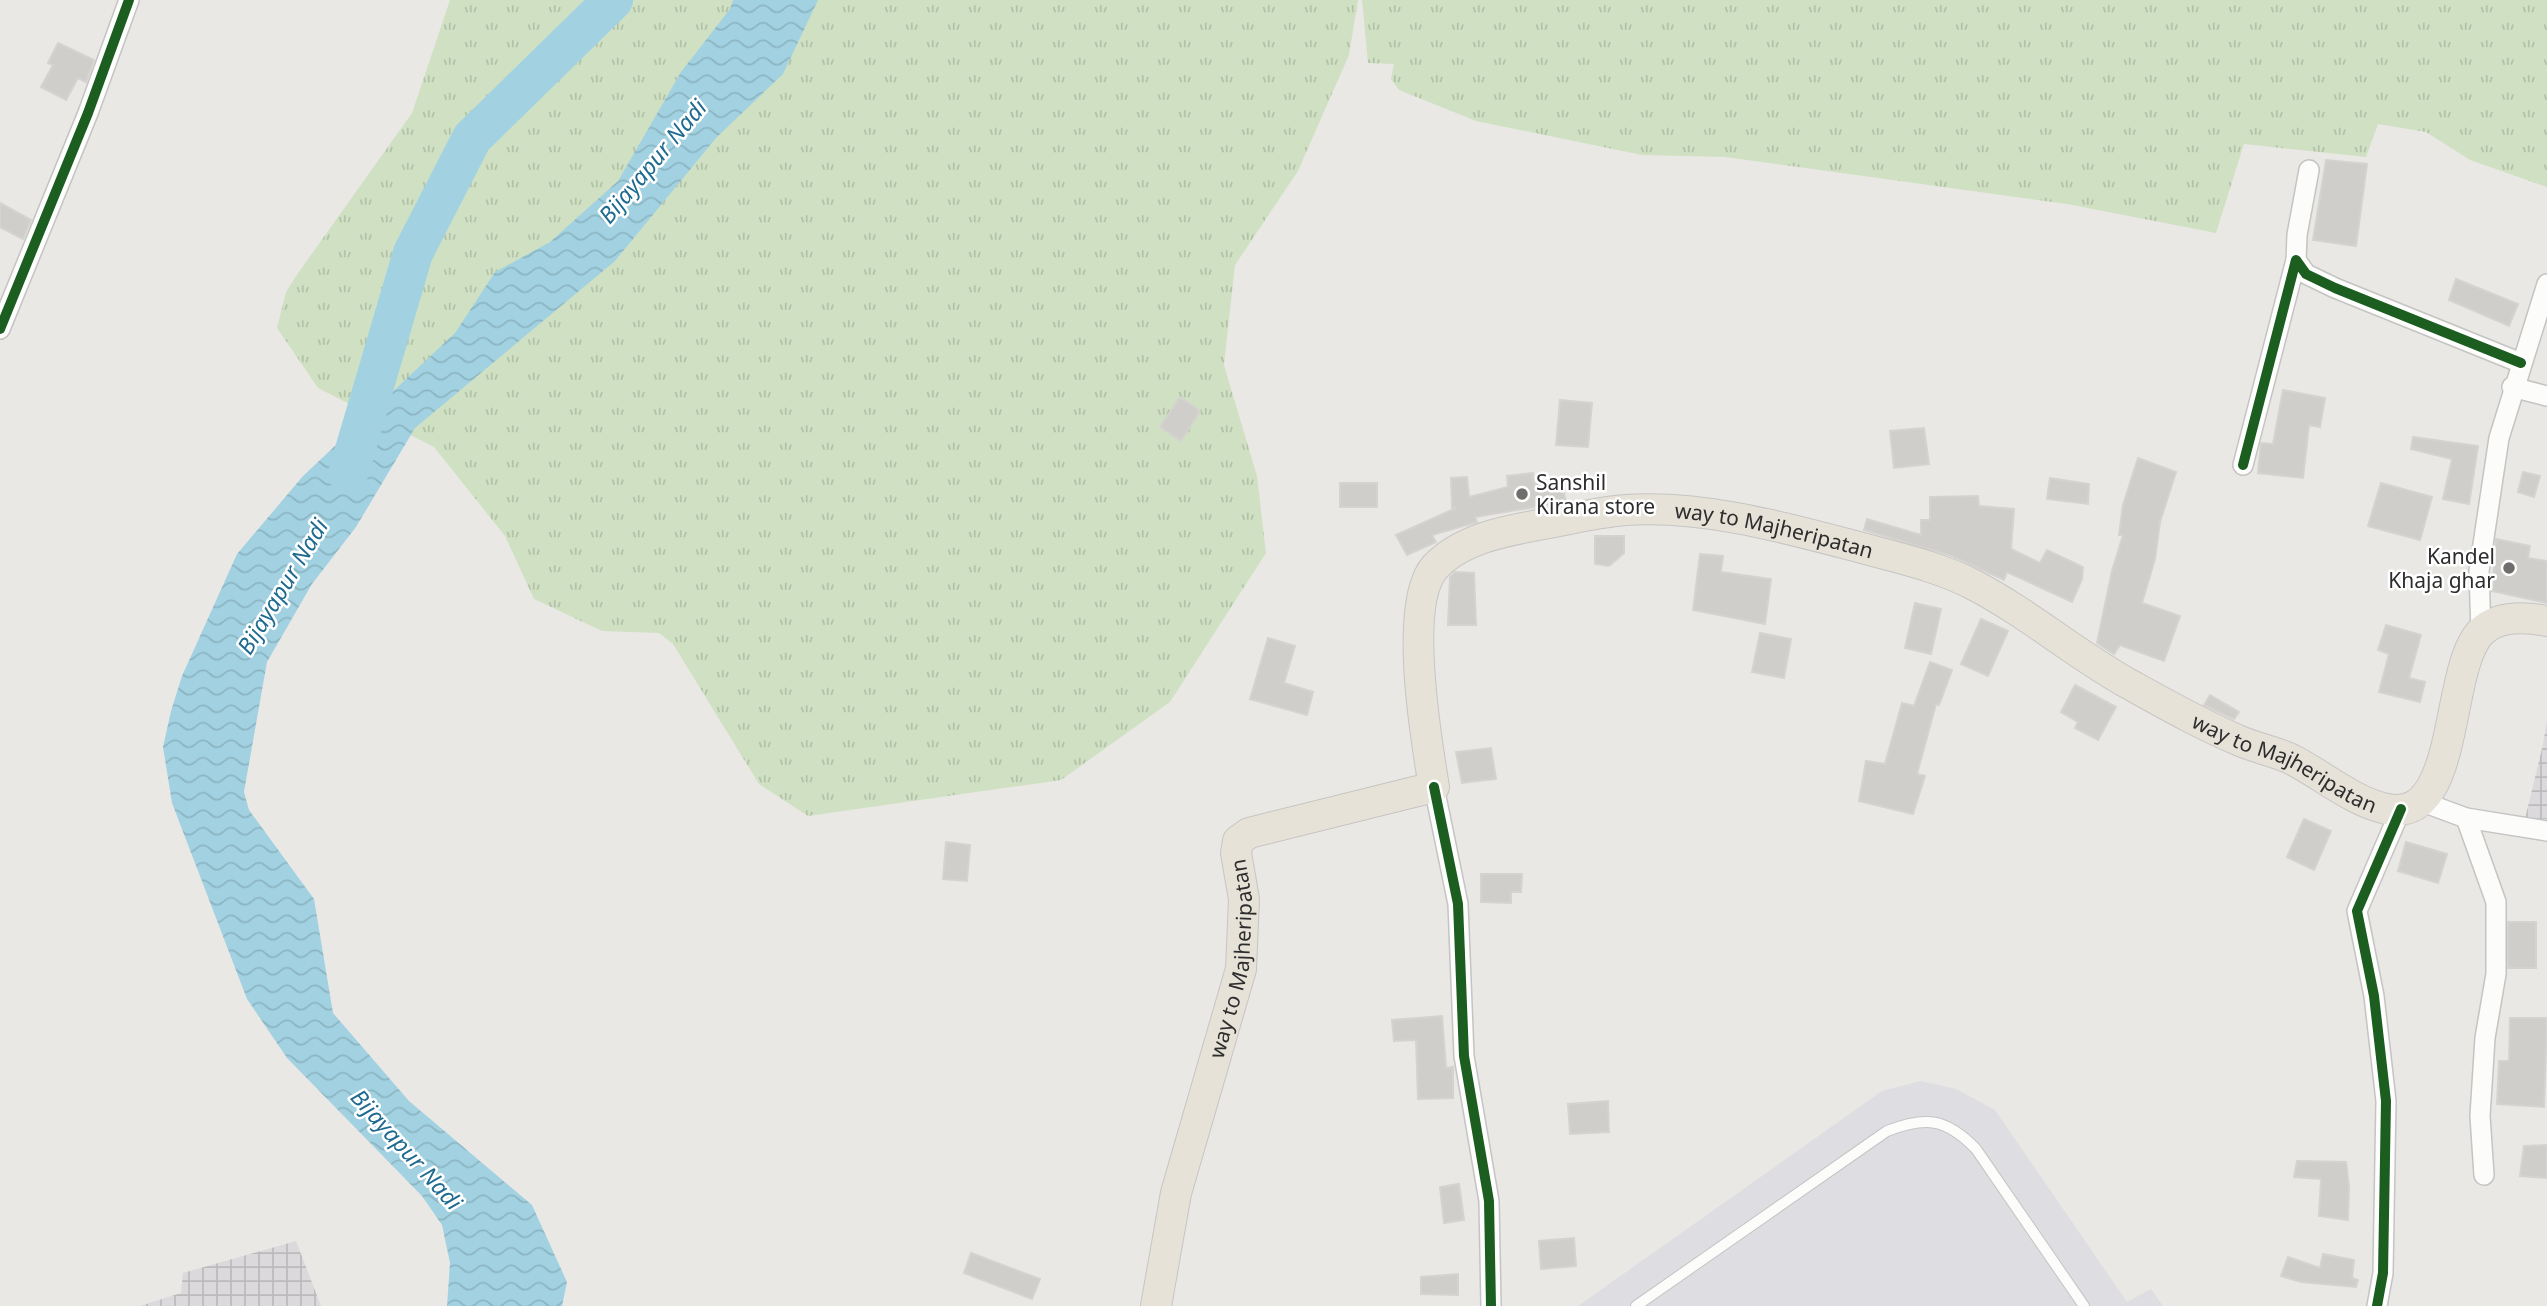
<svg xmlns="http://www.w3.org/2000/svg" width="2547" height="1306" font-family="'Noto Sans',sans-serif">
<defs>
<pattern id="industrial-grid" width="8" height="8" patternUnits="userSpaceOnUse" patternTransform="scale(1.75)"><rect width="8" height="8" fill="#dbd9db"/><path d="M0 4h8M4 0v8" fill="none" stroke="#bcbbbc"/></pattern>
<pattern id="grass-tufts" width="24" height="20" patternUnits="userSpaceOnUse" patternTransform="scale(1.75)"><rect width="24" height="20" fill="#cfe1c2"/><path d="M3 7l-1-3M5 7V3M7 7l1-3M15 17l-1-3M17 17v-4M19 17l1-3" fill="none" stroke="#b2c1a7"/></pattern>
<pattern id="water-waves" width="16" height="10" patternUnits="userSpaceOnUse" patternTransform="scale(1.75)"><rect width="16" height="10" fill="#a2d2e2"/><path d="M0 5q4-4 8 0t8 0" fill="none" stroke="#8cb5c2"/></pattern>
</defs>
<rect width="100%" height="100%" fill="#eae8e5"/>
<g fill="url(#industrial-grid)">
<polygon points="2547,721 2547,819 2525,819 2543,744"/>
<polygon points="296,1241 321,1306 140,1306 181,1293 183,1273"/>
</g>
<polygon fill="#dedee2" points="1921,1081 1956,1089 1995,1110 2127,1302 2151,1289 2163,1306 1578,1306 1882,1091"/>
<g fill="url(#grass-tufts)">
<polygon points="450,0 1358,0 1349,55 1298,171 1235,265 1224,365 1257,476 1266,553 1170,702 1061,780 808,816 759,784 673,644 659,633 602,631 534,599 505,536 434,447 318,388 277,328 286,292 296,276 412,113"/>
<polygon points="1362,0 2547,0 2547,187 2470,160 2426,132 2378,124 2366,157 2244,144 2216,233 2067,204 1725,157 1642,155 1476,121 1399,90 1391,79 1394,64 1368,63"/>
</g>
<polygon fill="url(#water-waves)" points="733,0 818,0 783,74 716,138 615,261 415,428 356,527 312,584 267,662 244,792 249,810 314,899 333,1013 409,1101 532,1205 567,1282 562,1306 447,1306 450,1263 442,1225 422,1196 287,1058 247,999 172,803 163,747 171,711 182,676 237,554 303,476 455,333 495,272 550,242 618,181 681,72 730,9"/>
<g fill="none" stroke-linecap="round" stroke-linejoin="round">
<polyline stroke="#a2d2e2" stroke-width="40" points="348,474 413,253 472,138 613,0"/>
</g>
<g fill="#cfcecb" stroke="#d5d3d0" stroke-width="2">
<polygon points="58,43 94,60 86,82 78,78 66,100 41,87 53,65 48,63"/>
<polygon points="2326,160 2367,164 2356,246 2313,240"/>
<polygon points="0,203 31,220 23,239 0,227"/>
<polygon points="2456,279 2518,304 2509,326 2449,300"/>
<polygon points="2283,390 2325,398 2320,427 2309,425 2303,478 2258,473 2261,443 2273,444"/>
<polygon points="1180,397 1200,411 1181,441 1160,427"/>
<polygon points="1560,400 1592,403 1588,447 1556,445"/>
<polygon points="1924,428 1929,464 1894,468 1890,431"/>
<polygon points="2413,437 2478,446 2469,504 2443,499 2452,459 2411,449"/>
<polygon points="2138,458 2176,472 2160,522 2155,559 2142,603 2180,616 2164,661 2120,645 2114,654 2097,643 2112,571 2123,535 2119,535 2123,505"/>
<polygon points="2523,472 2540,476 2534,497 2518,492"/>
<polygon points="1533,473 1534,484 1561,480 1566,502 1475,517 1477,522 1432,535 1436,542 1407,555 1396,535 1456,508 1452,508 1451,478 1467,477 1469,497 1508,487 1507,476"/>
<polygon points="2050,478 2089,484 2088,504 2047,499"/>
<rect x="1340" y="483" width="37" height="24"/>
<polygon points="2381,483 2432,497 2420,540 2368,526"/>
<polygon points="1978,496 1979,506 2014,509 2011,549 2040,563 2047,550 2083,567 2082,579 2072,602 2007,572 2004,580 1952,556 1864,530 1867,519 1921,535 1921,520 1930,520 1930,497"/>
<polygon points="1595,536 1624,536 1624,553 1609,566 1595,564"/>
<polygon points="2496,539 2530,546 2528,558 2547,561 2547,603 2492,591"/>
<polygon points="1700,554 1723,556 1721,572 1771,579 1765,624 1693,610"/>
<polygon points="1455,572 1474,573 1476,625 1448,625 1450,577"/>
<polygon points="1915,603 1941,609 1931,654 1905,648"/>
<polygon points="1981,619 2008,631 1988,676 1961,664"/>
<polygon points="2386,625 2421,635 2409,678 2425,682 2420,702 2379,692 2389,654 2378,650"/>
<polygon points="1760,633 1791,639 1784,678 1752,672"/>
<polygon points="1268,638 1295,646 1284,683 1313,692 1307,715 1250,699"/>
<polygon points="1930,662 1952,670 1939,705 1936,704 1917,774 1925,776 1913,814 1859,801 1866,761 1885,764 1902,703 1914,706"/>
<polygon points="2075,685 2116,707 2098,740 2075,728 2078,722 2061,712"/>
<polygon points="2210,695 2239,712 2234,719 2204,705"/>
<polygon points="1491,748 1496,779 1462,783 1456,752"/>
<polygon points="2304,819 2331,831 2314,870 2287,857"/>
<polygon points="946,842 970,845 967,881 943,879"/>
<polygon points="2406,842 2447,854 2438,883 2398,871"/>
<polygon points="1481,874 1522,874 1521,892 1511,892 1511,903 1481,902"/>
<rect x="2508" y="922" width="28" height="46"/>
<polygon points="1442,1016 1446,1068 1453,1067 1453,1098 1418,1099 1416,1040 1394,1041 1392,1020"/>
<polygon points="2510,1018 2547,1018 2544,1107 2497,1104 2499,1061 2509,1061"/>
<polygon points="1608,1101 1609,1132 1570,1134 1568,1104"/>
<polygon points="2547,1145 2547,1178 2520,1176 2524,1146"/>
<polygon points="2297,1161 2346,1162 2349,1186 2348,1220 2319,1216 2321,1179 2294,1177"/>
<polygon points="1459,1184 1464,1220 1444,1223 1440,1187"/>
<polygon points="1574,1238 1576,1266 1541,1269 1539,1241"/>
<polygon points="971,1253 1040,1279 1032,1299 964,1273"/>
<polygon points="2323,1254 2354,1260 2352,1278 2358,1280 2356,1287 2301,1282 2281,1276 2288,1257 2320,1268"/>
<polygon points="1458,1274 1458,1295 1421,1294 1421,1277"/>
</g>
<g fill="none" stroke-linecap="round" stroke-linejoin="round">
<defs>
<path id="service" d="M1636,1306l251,-175c39,-15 59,-13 89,18l108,157"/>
<g id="minor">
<polyline points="2296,260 2297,235 2309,170"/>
<polyline points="0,329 88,113 129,0"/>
<polyline points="2512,387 2547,396"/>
<polyline points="2243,465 2296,260 2306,274 2335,288 2521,363"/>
<polyline points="2481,633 2479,571 2499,438 2547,284"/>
<polyline points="1434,787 1458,904 1464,1056 1489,1201 1491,1306"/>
<polyline points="2420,801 2466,818 2547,831"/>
<polyline points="2466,818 2496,902 2496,974 2485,1038 2480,1116 2484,1175"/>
<polyline points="2377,1306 2383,1273 2386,1101 2374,996 2357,911 2401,809"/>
</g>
<g id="primary">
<path id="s1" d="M1156,1306l20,-113 65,-224 3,-70 -8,-46 2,-12 11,-8 185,-46c-8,-48 -31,-184 1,-220 28,-30 76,-37 114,-44 25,-5 51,-11 77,-13 80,-5 160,18 236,38 36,10 77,19 110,36 56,29 103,70 157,100 36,20 73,41 111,57 16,7 34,10 51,18 30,15 62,43 96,50 74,15 57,-139 94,-177 17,-17 45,-15 66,-11"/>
</g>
</defs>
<use href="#service" stroke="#c4c4c4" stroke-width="12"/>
<use href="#minor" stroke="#c4c4c4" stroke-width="22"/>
<use href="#primary" stroke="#c6c5c3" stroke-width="32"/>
<use href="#service" stroke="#fcfcfb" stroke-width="10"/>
<use href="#minor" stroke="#fcfcfb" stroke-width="19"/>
<use href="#primary" stroke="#e6e2d7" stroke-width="30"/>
<defs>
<g id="cycleway">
<polyline points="0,329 88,113 129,0"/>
<polyline points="2243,465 2296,260 2306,274 2335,288 2521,363"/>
<polyline points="1434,787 1458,904 1464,1056 1489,1201 1491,1306"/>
<polyline points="2377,1306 2383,1273 2386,1101 2374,996 2357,911 2401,809"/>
</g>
</defs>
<use href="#cycleway" stroke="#fff" stroke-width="15"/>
<use href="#cycleway" stroke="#1b5e20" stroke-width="10"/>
</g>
<g fill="#6f6e6d" stroke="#fff" stroke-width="2.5">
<circle cx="1522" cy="494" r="7"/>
<circle cx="2509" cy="568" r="7"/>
</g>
<g text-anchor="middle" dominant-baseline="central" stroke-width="5" stroke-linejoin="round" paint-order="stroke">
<g font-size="21" fill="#2d2d2d" stroke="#fff" text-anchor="start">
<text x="1536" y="482">Sanshil<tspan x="1536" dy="24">Kirana store</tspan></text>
<text x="2495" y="556" text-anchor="end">Kandel<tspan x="2495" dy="24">Khaja ghar</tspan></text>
</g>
<g font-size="21" fill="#2d2d2d" stroke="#fff">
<text stroke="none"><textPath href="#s1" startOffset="1258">way to Majheripatan</textPath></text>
<text stroke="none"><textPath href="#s1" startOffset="1825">way to Majheripatan</textPath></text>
<text stroke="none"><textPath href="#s1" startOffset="357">way to Majheripatan</textPath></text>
</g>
<g font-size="23" font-style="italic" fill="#1f6a8f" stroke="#fff">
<text transform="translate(652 161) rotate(-50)">Bijayapur Nadi</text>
<text transform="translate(282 586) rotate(-59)">Bijayapur Nadi</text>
<text transform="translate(407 1149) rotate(48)">Bijayapur Nadi</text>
</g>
</g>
</svg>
